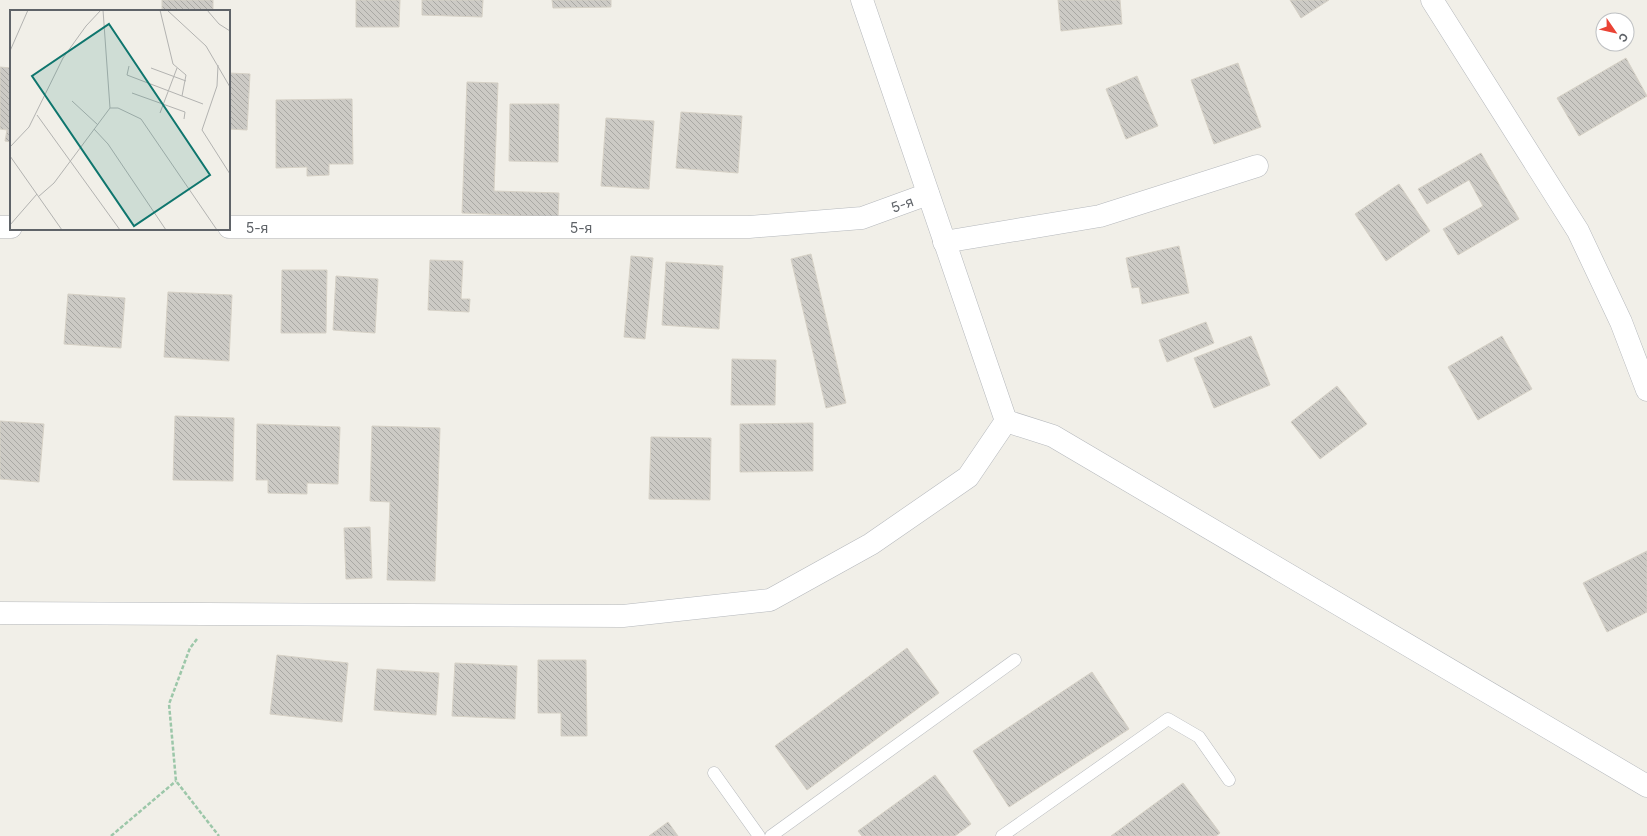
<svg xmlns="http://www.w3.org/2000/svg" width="1647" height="836" font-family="Inter,sans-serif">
<defs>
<pattern id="building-back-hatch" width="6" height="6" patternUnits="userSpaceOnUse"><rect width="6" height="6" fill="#cccac5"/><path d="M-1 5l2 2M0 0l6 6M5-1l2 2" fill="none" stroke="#a9a8a4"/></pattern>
</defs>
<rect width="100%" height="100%" fill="#f1efe8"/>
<g fill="url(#building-back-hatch)" stroke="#d6d1c6">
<rect x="162" y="0" width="51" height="11"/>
<polygon points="356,0 400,0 399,27 356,27"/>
<polygon points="422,0 483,0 482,17 422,15"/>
<polygon points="552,0 611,0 611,7 553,8"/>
<polygon points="1058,0 1120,0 1122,24 1061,31"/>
<polygon points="1290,0 1329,0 1301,18"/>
<polygon points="1626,58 1647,96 1579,136 1557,98"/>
<polygon points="1238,63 1261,127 1214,144 1191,80"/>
<polygon points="0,67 11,68 11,142 5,141 7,130 0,129"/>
<polygon points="229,73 250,74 247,130 229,129"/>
<polygon points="1137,76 1158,126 1126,139 1106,89"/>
<polygon points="467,82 498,83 494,191 559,193 558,217 462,213"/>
<polygon points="352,99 353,164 329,164 329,175 307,176 307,167 276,168 276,100"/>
<polygon points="510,104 559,104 558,162 509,161"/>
<polygon points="681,112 742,116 738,173 676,168"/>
<polygon points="606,118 654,121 649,189 601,186"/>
<polygon points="1481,153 1519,219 1458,255 1443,229 1483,206 1469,180 1427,204 1418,189"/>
<polygon points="1399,184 1430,231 1386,261 1355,214"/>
<polygon points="1179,246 1189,293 1142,304 1139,287 1132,288 1126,258"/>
<polygon points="811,254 846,403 826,408 791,259"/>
<polygon points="631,256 653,258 645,339 624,337"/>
<polygon points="430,260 463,261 461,299 470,299 469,312 428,310"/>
<polygon points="666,262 723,266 719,329 662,325"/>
<polygon points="282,270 327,270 326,333 281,333"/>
<polygon points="336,276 378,279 375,333 333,330"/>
<polygon points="168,292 232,295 229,361 164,357"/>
<polygon points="68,294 125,298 121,348 64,344"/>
<polygon points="1206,322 1214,343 1167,362 1159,340"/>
<polygon points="1251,336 1270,385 1214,408 1194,358"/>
<polygon points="1502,336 1532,389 1478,420 1448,367"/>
<polygon points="732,359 776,360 775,405 731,405"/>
<polygon points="1337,386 1367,424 1320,459 1291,422"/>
<polygon points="175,416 234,418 233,481 173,480"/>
<polygon points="0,421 44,424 39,482 0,479"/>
<polygon points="813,423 813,471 740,472 740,424"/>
<polygon points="257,424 340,427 338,484 307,483 307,494 268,493 268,480 256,480"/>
<polygon points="372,426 440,428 435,581 387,580 390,502 370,501"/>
<polygon points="651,437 711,438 710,500 649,499"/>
<polygon points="370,527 372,578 346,579 344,528"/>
<polygon points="1647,551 1647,612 1607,632 1583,583"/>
<polygon points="907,648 939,693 807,790 775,746"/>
<polygon points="277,655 348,663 342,722 270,714"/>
<polygon points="538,660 586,660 587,736 561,736 561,713 538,713"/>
<polygon points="455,663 517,666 515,719 452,716"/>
<polygon points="377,669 439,673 436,715 374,710"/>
<polygon points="1092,672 1129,729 1009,807 973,751"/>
<polygon points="935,775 971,824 955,836 862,836 858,831"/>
<polygon points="1183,783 1220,833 1216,836 1111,836"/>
<polygon points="668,822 678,836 649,836"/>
</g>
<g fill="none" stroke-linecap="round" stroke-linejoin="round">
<defs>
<g id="service">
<polyline points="714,773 759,836"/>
<polyline points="771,836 1015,660"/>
<polyline points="1002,836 1168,719 1199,737 1229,780"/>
</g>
<g id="minor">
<polyline points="862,0 1006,421"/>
<polyline points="1432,0 1578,231 1621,322 1647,390"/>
<polyline points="0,227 11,227"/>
<polyline points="229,227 749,227 862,218 928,194"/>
<polyline points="944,242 1100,216 1257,166"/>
<polyline points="1006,421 1053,436 1647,786"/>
<polyline points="0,613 623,616 770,600 871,544 968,477 1006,421"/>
</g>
</defs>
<use href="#service" stroke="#b5b8bc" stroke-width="13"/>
<use href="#minor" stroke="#b5b8bc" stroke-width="23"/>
<g stroke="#9cc7a9" stroke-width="2.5" stroke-dasharray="4 2" stroke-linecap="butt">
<polyline points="197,639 190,648 169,704 176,781 219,836"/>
<polyline points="111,836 176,781"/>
</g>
<use href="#service" stroke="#fff" stroke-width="12"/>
<use href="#minor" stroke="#fff" stroke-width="22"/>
</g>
<g text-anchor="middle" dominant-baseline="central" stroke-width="3" stroke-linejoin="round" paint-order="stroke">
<g font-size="14" fill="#5f6368" stroke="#fff">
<text transform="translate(902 204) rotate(-20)">5-я</text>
<text x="257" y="227">5-я</text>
<text x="581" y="227">5-я</text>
</g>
</g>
<g transform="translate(10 10)">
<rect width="220" height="220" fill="#f1efe8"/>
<path fill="none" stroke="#b3b3b1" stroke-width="1" d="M93,0l7,98M150,0l13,54 13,11 -4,21M157,0l39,36 24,41M197,0l12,14 11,7M0,41l18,-41M208,55l-1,21 -15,44 28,44M119,56l-2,9 76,29M141,58l35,13M122,83l53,19 -1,7M62,91l26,24M100,98h8l23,11 76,111M150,103l17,-45M27,105l83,115M84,119l14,15 58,86M0,137l19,-20 34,-69 23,-32 15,-16M0,146l52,74M28,187l16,-14 56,-75M0,215l27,-31"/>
<path fill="#0f766e" fill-opacity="0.15" stroke="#0f766e" stroke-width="2" d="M99,14l101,151 -76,51 -102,-150z"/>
<rect width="220" height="220" fill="none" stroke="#5f6368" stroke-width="2"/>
</g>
<g transform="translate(1615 32) rotate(124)"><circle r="19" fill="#ffffff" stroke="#bfc1c3"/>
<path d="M0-3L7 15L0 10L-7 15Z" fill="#ea4335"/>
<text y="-6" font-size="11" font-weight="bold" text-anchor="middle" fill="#5f6368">С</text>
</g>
</svg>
